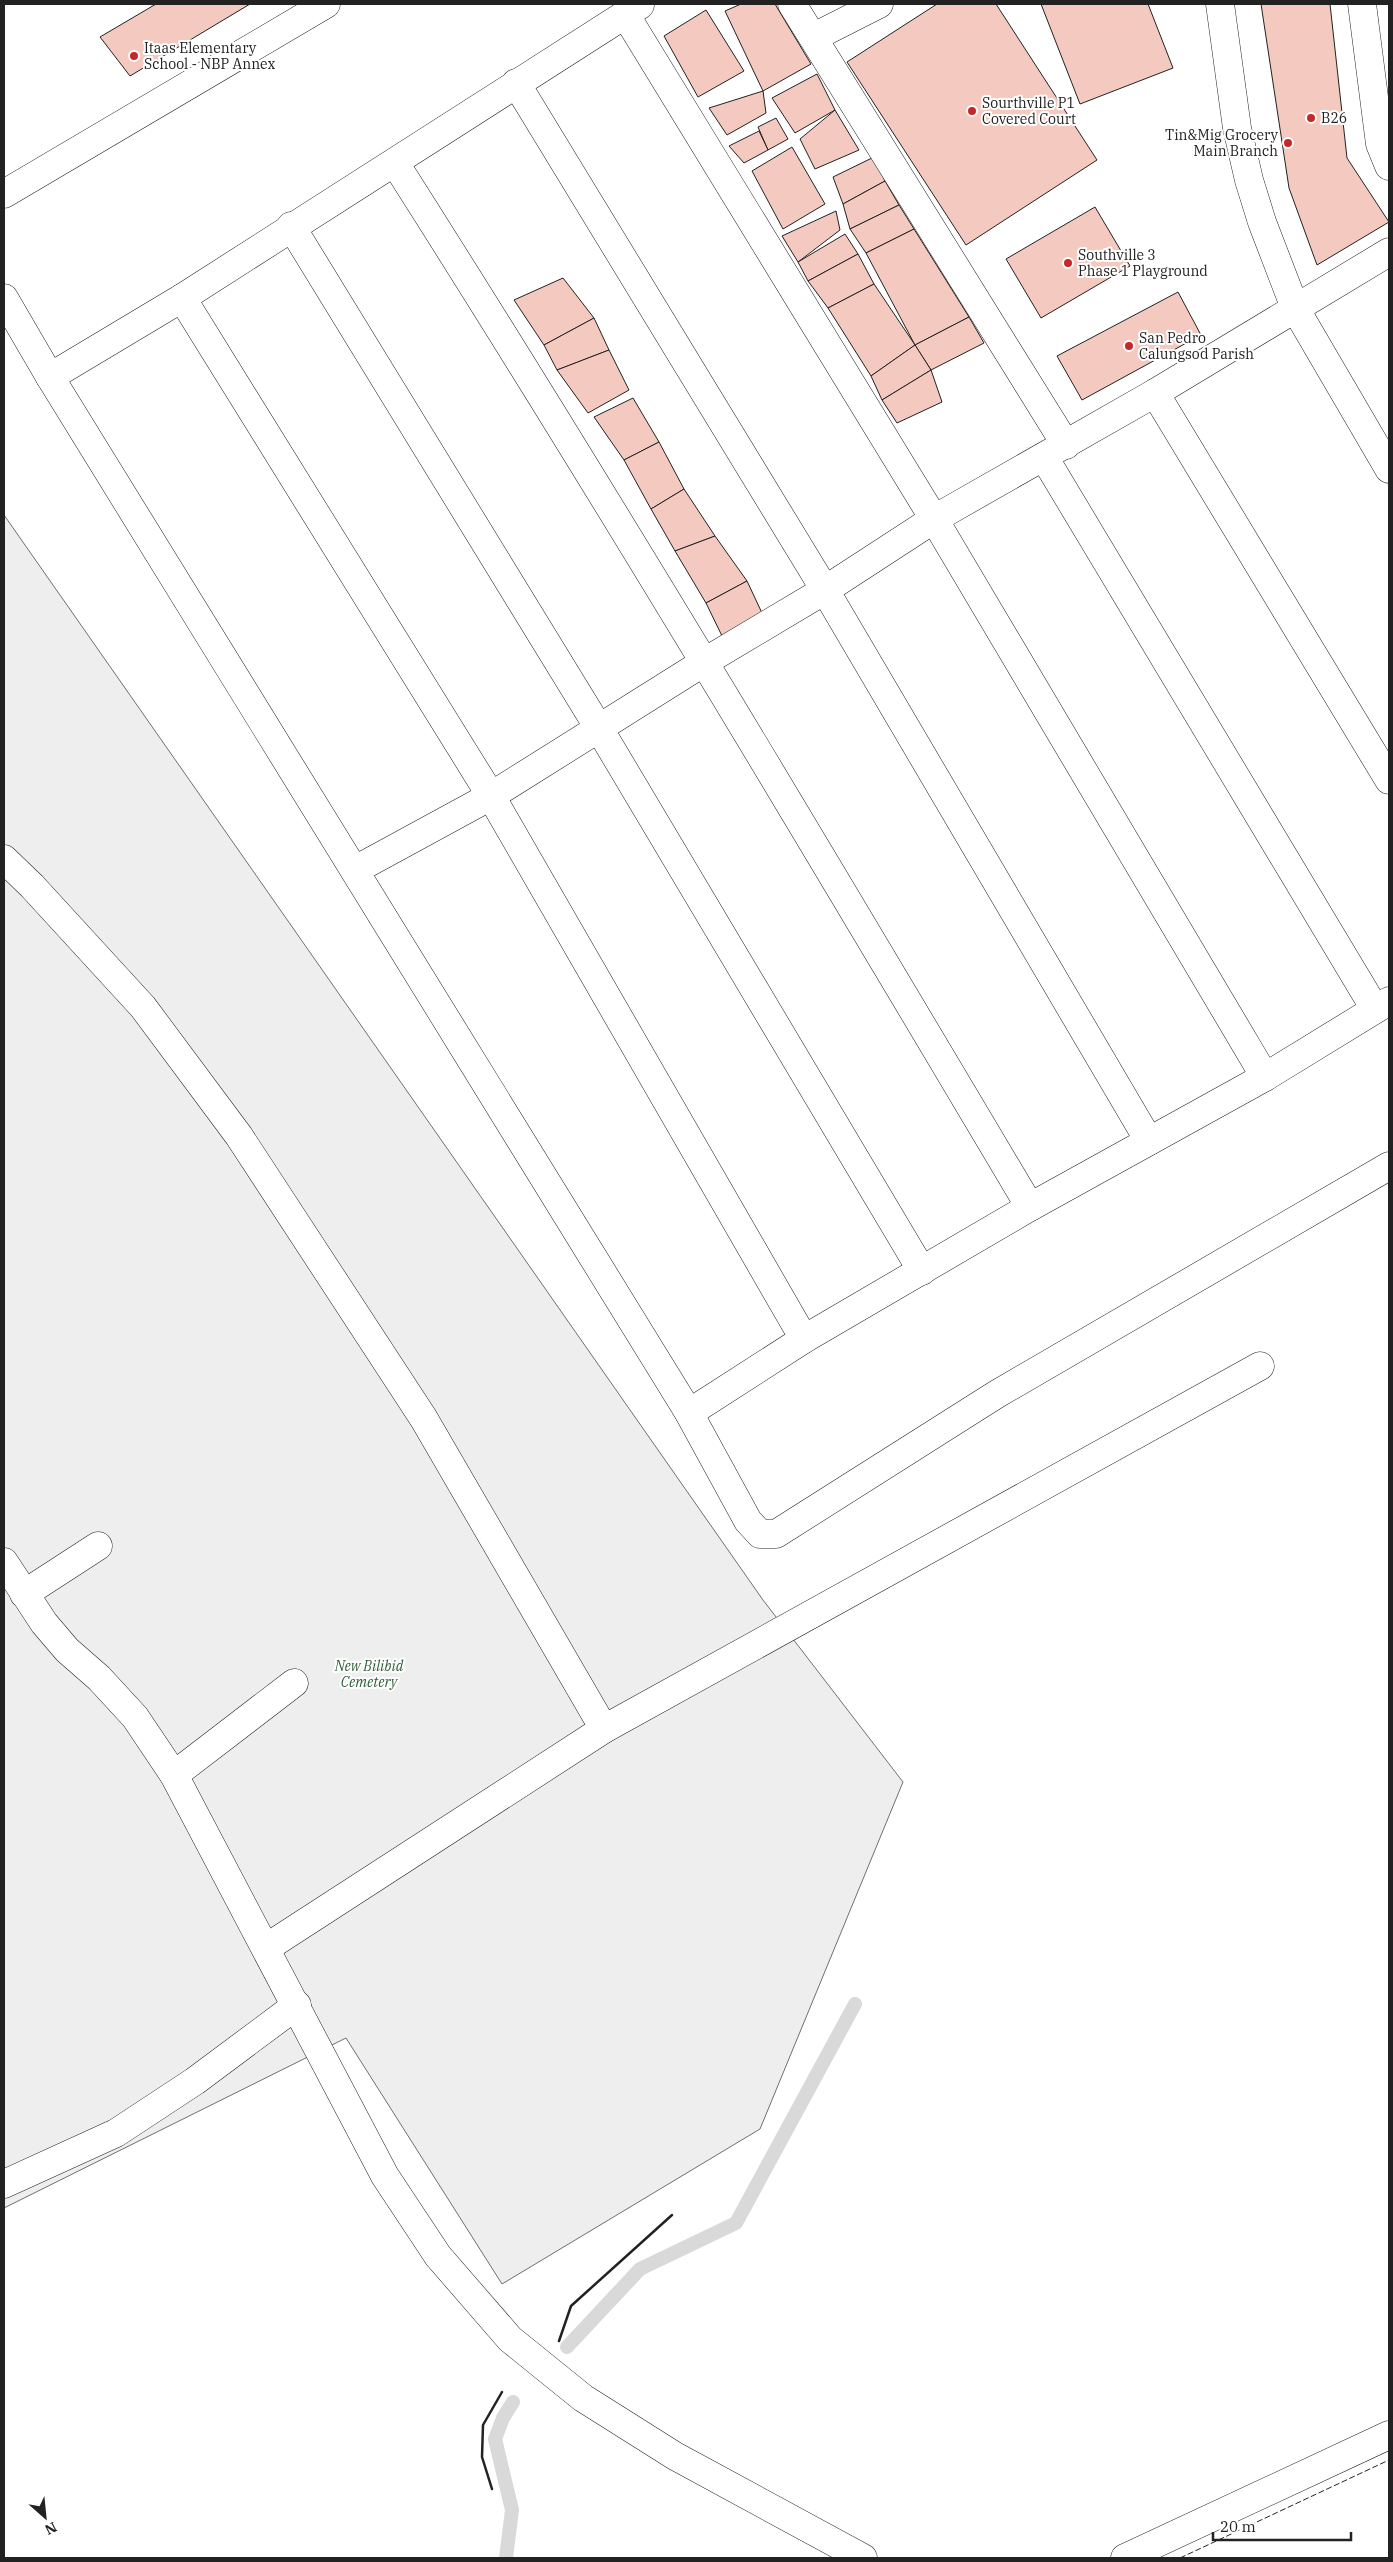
<svg xmlns="http://www.w3.org/2000/svg" width="1393" height="2562" font-family="'IBM Plex Serif',serif">
<rect width="100%" height="100%" fill="#fff"/>
<polygon fill="#eee" stroke="#6f6f6f" points="4,515 763,1600 903,1782 760,2129 502,2284 346,2038 4,2208"/>
<g fill="none" stroke-linecap="round" stroke-linejoin="round">
<g stroke="#d9d9d9" stroke-width="14">
<polyline points="567,2347 640,2269 736,2223 855,2004"/>
<polyline points="506,2558 512,2510 495,2439 503,2418 513,2402"/>
</g>
</g>
<g fill="#f3c9c0" stroke="#222">
<polygon points="156,4 250,4 130,76 100,37"/>
<polygon points="741,4 775,4 811,64 763,91 725,11"/>
<polygon points="937,4 996,4 1097,160 966,245 847,62"/>
<polygon points="1041,4 1148,4 1173,68 1080,104"/>
<polygon points="1261,4 1330,4 1347,158 1389,222 1317,265 1289,188"/>
<polygon points="706,10 744,71 698,97 664,36"/>
<polygon points="817,74 835,110 795,133 772,98"/>
<polygon points="763,91 766,113 727,135 709,108"/>
<polygon points="835,110 859,150 815,169 800,139"/>
<polygon points="776,118 788,139 768,150 758,127"/>
<polygon points="759,131 768,150 744,163 729,146"/>
<polygon points="792,147 825,204 783,229 752,171"/>
<polygon points="874,157 885,181 843,204 833,177"/>
<polygon points="885,181 899,205 850,229 843,204"/>
<polygon points="899,205 914,229 866,253 850,229"/>
<polygon points="1095,207 1130,266 1041,318 1006,259"/>
<polygon points="836,211 840,230 798,262 782,236"/>
<polygon points="914,229 969,317 915,345 866,253"/>
<polygon points="845,234 858,254 808,281 798,262"/>
<polygon points="858,254 874,284 828,308 808,281"/>
<polygon points="563,278 594,318 544,345 514,300"/>
<polygon points="874,284 915,345 871,376 828,308"/>
<polygon points="1178,292 1201,335 1082,400 1057,356"/>
<polygon points="969,317 984,343 931,370 915,345"/>
<polygon points="594,318 609,350 557,370 544,345"/>
<polygon points="915,345 931,370 882,400 871,376"/>
<polygon points="609,350 629,390 588,413 557,370"/>
<polygon points="931,370 942,402 897,423 882,400"/>
<polygon points="633,398 659,442 624,460 594,417"/>
<polygon points="659,442 684,489 651,509 624,460"/>
<polygon points="684,489 715,536 675,551 651,509"/>
<polygon points="715,536 747,581 706,603 675,551"/>
<polygon points="747,581 762,613 723,638 706,603"/>
</g>
<g fill="none" stroke-linecap="round" stroke-linejoin="round">
<defs>
<g id="minor">
<polyline points="792,4 1066,445"/>
<polyline points="1220,4 1237,128 1249,180 1262,222 1295,308 1389,469"/>
<polyline points="1362,4 1380,144 1389,166"/>
<polyline points="625,14 934,519 1265,1077"/>
<polyline points="814,37 879,4"/>
<polyline points="516,83 825,590 1149,1141"/>
<path d="M395,163c219,344 427,694 635,1044"/>
<polyline points="4,194 326,4"/>
<polyline points="291,226 600,730 922,1271"/>
<polyline points="4,298 50,377 689,1413 748,1521 760,1534 776,1534 997,1394 1389,1166"/>
<polyline points="182,298 491,796 804,1339"/>
<polyline points="50,377 182,298 640,5"/>
<polyline points="1155,393 1389,780"/>
<polyline points="1044,457 1375,1009"/>
<polyline points="4,859 32,886 143,1007 239,1136 424,1419 604,1729"/>
<polyline points="355,870 491,796 706,661 825,590 934,519 1155,393 1389,252"/>
<polyline points="689,1413 804,1339 1030,1207 1265,1077 1389,1001"/>
<polyline points="4,1562 44,1623 67,1650 99,1678 135,1717 174,1775 385,2176 438,2256 510,2339 583,2398 675,2456 863,2558"/>
<polyline points="24,1594 98,1546"/>
<polyline points="174,1775 294,1683"/>
<polyline points="266,1948 604,1729 1260,1366"/>
<polyline points="4,2184 116,2133 195,2081 297,2005"/>
<polyline points="1125,2558 1389,2435"/>
</g>
</defs>
<use href="#minor" stroke="#222" stroke-width="29"/>
<use href="#minor" stroke="#fff" stroke-width="28"/>
<polyline stroke="#222" stroke-width="1" stroke-dasharray="6 2.5" stroke-linecap="butt" points="1180,2558 1389,2460"/>
<g stroke="#222" stroke-width="2.5">
<polyline points="559,2341 571,2306 672,2215"/>
<polyline points="492,2489 482,2457 483,2425 502,2392"/>
</g>
</g>
<g fill="#c62828" stroke="#fff" stroke-width="2">
<circle cx="134" cy="56" r="5"/>
<circle cx="972" cy="111" r="5"/>
<circle cx="1311" cy="118" r="5"/>
<circle cx="1288" cy="143" r="5"/>
<circle cx="1068" cy="263" r="5"/>
<circle cx="1129" cy="346" r="5"/>
</g>
<g text-anchor="middle" dominant-baseline="central" stroke-width="4" stroke-linejoin="round" paint-order="stroke">
<g font-size="14" fill="#222" stroke="#fff" text-anchor="start">
<text x="144" y="48">Itaas Elementary<tspan x="144" dy="16">School - NBP Annex</tspan></text>
<text x="982" y="103">Sourthville P1<tspan x="982" dy="16">Covered Court</tspan></text>
<text x="1321" y="118">B26</text>
<text x="1278" y="135" text-anchor="end">Tin&amp;Mig Grocery<tspan x="1278" dy="16">Main Branch</tspan></text>
<text x="1078" y="255">Southville 3<tspan x="1078" dy="16">Phase 1 Playground</tspan></text>
<text x="1139" y="338">San Pedro<tspan x="1139" dy="16">Calungsod Parish</tspan></text>
</g>
<g font-size="14" font-style="italic" fill="#2f5e38" stroke="#fff">
<text x="369" y="1666">New Bilibid<tspan x="369" dy="16">Cemetery</tspan></text>
</g>
</g>
<rect width="1393" height="2562" fill="none" stroke="#222222" stroke-width="10"/>
<g transform="translate(45 2517) rotate(153)" stroke="#ffffff" stroke-width="4" paint-order="stroke">
<path d="M0-4L9 19L0 12L-9 19Z" fill="#222222"/>
<text y="-8" font-size="14" font-weight="bold" text-anchor="middle" fill="#222222">N</text>
</g>
<path d="M1213 2532v8h138v-8" fill="none" stroke="#222222" stroke-width="2.5"/>
<text x="1220" y="2532" font-size="15" fill="#222222" stroke="#ffffff" stroke-width="4" paint-order="stroke">20 m</text>
</svg>
